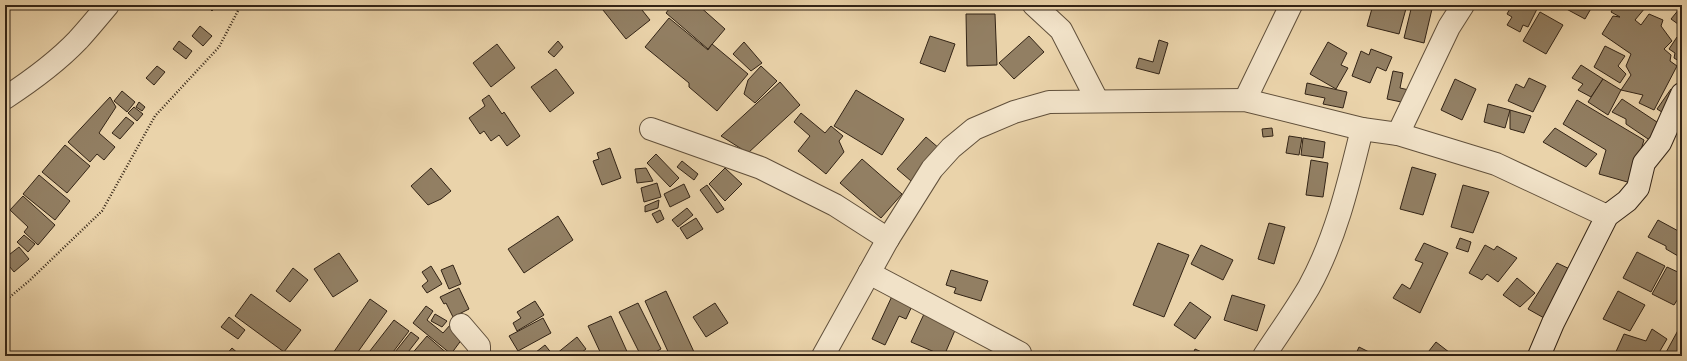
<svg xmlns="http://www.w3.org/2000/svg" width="1687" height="361" font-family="'Libre Bodoni',serif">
<rect width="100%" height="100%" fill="#ead3aa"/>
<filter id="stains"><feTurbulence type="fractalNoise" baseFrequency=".005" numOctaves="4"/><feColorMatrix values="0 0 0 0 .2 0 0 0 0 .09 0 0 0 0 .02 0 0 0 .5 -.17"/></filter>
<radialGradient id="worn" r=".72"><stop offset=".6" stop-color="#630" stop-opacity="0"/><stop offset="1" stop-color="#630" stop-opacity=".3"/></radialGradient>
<g fill="#927f63" stroke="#332416">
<polygon points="206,5 217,5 212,11"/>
<polygon points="599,5 638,5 650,20 626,39"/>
<polygon points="672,5 698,5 725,29 708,49 666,13"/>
<polygon points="1373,5 1407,5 1399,34 1367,26"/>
<polygon points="1412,5 1432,9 1424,43 1404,38"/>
<polygon points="1512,5 1539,5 1528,27 1523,25 1520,32 1507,25 1512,17 1507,14"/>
<polygon points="1559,5 1593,5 1585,19"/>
<polygon points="1615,5 1642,5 1645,8 1635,20 1641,25 1649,14 1663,20 1661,26 1672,41 1664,49 1671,55 1670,61 1677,66 1654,110 1639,103 1643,95 1621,90 1631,75 1626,66 1631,54 1602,34 1613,16 1620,17 1611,12"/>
<polygon points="1680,8 1682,9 1682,27 1671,19"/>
<polygon points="1540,12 1563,25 1546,54 1523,41"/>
<polygon points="966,14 995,14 997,65 967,66"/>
<polygon points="669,18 708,50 712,44 748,74 717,111 689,87 689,83 645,47"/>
<polygon points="200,26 212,36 203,46 192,36"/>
<polygon points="930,36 955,44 945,72 920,63"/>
<polygon points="1029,36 1044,52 1014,79 999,63"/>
<polygon points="1677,37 1682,41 1682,63 1674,58 1675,53 1669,49"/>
<polygon points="1159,40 1168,43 1159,74 1136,68 1139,58 1153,62"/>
<polygon points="179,41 192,51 186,59 173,49"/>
<polygon points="558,41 563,47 554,57 548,52"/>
<polygon points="744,42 762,63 751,71 733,54"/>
<polygon points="1328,42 1347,53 1341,65 1348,68 1336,89 1310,74"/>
<polygon points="497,44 515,68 491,87 473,63"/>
<polygon points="1605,46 1625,56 1618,66 1626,74 1620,83 1594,67"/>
<polygon points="1371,49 1392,57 1386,71 1377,67 1370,83 1352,76 1361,51 1369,55"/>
<polygon points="1581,65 1603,79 1591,97 1578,90 1583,84 1572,78"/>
<polygon points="157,66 165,72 154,85 146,78"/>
<polygon points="761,66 777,81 755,103 744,94 748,80"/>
<polygon points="556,69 574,93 550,112 531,87"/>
<polygon points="1393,71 1403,73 1400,88 1409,90 1406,103 1387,99"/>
<polygon points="1529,78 1546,86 1533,112 1508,101 1516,84 1524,88"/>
<polygon points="1455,79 1476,89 1462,120 1441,110"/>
<polygon points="1603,79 1621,90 1608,115 1588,102"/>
<polygon points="780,82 800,105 748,153 721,136"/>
<polygon points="1307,83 1347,92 1343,108 1323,104 1325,98 1305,94"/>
<polygon points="1671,89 1678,94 1665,114 1657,109"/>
<polygon points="856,90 904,119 882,155 834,126"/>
<polygon points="122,91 135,102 127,112 114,101"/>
<polygon points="489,95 502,114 504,112 520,136 507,146 499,135 491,141 484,131 480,134 469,118 485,106 482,100"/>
<polygon points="110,97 116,107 99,133 115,147 104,160 97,154 90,162 68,142"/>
<polygon points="1622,99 1663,126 1651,141 1626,124 1626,119 1612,112"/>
<polygon points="1577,100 1644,140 1631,183 1599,174 1606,150 1563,124"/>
<polygon points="139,102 145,107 142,111 136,107"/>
<polygon points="1488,104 1510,110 1505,128 1484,122"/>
<polygon points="134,107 143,114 137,121 128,113"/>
<polygon points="1510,110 1531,116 1524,133 1510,129"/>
<polygon points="801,113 825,133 831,126 843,136 839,141 844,152 826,174 798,151 810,136 794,122"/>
<polygon points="126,117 134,123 120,139 112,133"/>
<polygon points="1272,128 1273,136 1263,137 1262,129"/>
<polygon points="1555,128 1597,154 1586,167 1543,142"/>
<polygon points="1289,136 1302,138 1299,155 1286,153"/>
<polygon points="926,137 940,149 911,181 897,169"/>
<polygon points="1303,138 1325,142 1323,158 1301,155"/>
<polygon points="65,145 90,166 67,193 42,172"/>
<polygon points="610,148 621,178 602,185 593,161 599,159 597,153"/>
<polygon points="656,154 679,178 670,187 647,163"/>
<polygon points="862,159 902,194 881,218 840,183"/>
<polygon points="1311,160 1328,163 1323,197 1306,195"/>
<polygon points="682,161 698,174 694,180 677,167"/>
<polygon points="1412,167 1436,174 1423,215 1400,209"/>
<polygon points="431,168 451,191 441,199 428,205 411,186"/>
<polygon points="646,168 653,181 637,183 635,169"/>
<polygon points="725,168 742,184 725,201 709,184"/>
<polygon points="39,175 70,201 55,220 23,194"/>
<polygon points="657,183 661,197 644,202 641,188"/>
<polygon points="684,184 690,197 670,207 664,194"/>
<polygon points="707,185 724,209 717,213 700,190"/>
<polygon points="1463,185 1489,192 1473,233 1451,227"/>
<polygon points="23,196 55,225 38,245 24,232 28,227 10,210"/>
<polygon points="659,200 658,208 645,212 645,206"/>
<polygon points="687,208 693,215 678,227 672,220"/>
<polygon points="660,210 664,219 657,223 652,214"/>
<polygon points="558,216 573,240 524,273 508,249"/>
<polygon points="696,218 703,229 687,239 680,228"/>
<polygon points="1658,220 1682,233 1682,251 1678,256 1666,249 1666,246 1648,237"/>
<polygon points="1269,223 1285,227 1274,264 1258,259"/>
<polygon points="24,235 35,244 28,252 17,242"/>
<polygon points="1460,238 1471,242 1468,252 1456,248"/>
<polygon points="1158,243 1189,255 1164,317 1133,305"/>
<polygon points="1424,243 1448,253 1420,313 1393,298 1402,284 1410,289 1423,263 1415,260"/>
<polygon points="1201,245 1233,260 1223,280 1191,264"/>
<polygon points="1485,245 1494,250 1497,246 1517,258 1498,282 1487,274 1482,280 1469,273"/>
<polygon points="19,247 29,259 14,272 5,261 5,258"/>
<polygon points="1637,252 1665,266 1651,292 1623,278"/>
<polygon points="339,253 358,281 333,297 314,269"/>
<polygon points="1557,263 1574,271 1553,323 1528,309"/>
<polygon points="453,265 461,284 449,289 441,270"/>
<polygon points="431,266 442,284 427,293 422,286 428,281 422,272"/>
<polygon points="1667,267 1682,274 1682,295 1681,294 1674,305 1652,294"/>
<polygon points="293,268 308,280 290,302 276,291"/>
<polygon points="951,270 988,281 981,301 954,293 956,288 946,285"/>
<polygon points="1517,278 1535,293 1520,307 1503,295"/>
<polygon points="459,288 469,309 453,317 446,303 444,304 440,297"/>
<polygon points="666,291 694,352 685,356 670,356 645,301"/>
<polygon points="1618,291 1645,305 1630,331 1603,319"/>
<polygon points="251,294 301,330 284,352 235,316"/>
<polygon points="893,294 913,304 906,319 899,316 885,345 872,339"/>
<polygon points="1232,295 1265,305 1257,331 1224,320"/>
<polygon points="370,299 387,311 355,356 331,356"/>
<polygon points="535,301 544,315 517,331 513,323 521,318 517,312"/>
<polygon points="1190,302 1211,317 1195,339 1174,325"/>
<polygon points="638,303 661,349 648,356 641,356 619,312"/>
<polygon points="715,303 728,323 706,337 693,317"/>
<polygon points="426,306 433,311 427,320 443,333 451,324 465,335 451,354 413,323"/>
<polygon points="435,314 447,321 442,327 431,321"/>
<polygon points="924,314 956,328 944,356 911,342"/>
<polygon points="611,316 629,356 602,356 588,326"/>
<polygon points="229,317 245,330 238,339 221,327"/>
<polygon points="543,318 551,333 518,351 509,336"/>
<polygon points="394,320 409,331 390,356 366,356"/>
<polygon points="1682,323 1682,356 1664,356"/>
<polygon points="1652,329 1667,339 1657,356 1614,356 1624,334 1646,341"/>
<polygon points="411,332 419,338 405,356 400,356 395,352"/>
<polygon points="427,336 449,355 449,356 410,356"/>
<polygon points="577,337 586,349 577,356 557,356 556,354"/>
<polygon points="1436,342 1454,356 1425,356"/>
<polygon points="545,345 553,355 552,356 531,356"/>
<polygon points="1359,347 1373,354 1375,356 1355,356"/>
<polygon points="232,348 241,356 225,356"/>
<polygon points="1195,349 1210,356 1192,356"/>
<polygon points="1059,351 1070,356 1057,356"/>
</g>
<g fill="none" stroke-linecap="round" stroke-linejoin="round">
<defs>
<g id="street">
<polyline points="1034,5 1061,30 1097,100"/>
<path d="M5,98c26,-17 51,-35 73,-58 10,-11 20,-23 30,-35"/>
<polyline points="1245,100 1291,5"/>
<polyline points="651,129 761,168 835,205 888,239"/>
<polyline points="1398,134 1449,27 1463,5"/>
<polyline points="869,273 1020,353"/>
<polyline points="461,325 479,346 479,356"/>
<polyline points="823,356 888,239 932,169 951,148 974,129 1014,112 1049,102 1245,100 1362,129 1398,134 1496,164 1607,216"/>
<path d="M1264,356c15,-23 31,-45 45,-69 27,-49 40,-105 53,-158"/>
</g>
<polyline id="secondary" points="1539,356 1553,323 1607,216 1627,201 1638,188 1644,163 1660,143 1682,94"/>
</defs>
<use href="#street" stroke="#61503b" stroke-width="24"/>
<use href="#secondary" stroke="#332416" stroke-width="24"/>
<polyline stroke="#332416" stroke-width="2.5" stroke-dasharray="1 2" stroke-linecap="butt" points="5,301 29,281 102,211 155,116 219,47 241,5"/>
<use href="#street" stroke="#f1e2c8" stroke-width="22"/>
<use href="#secondary" stroke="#f1e2c8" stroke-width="22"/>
</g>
<rect width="1687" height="361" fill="none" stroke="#ead3aa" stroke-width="20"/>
<rect x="6" y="6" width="1675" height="349" fill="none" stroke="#332416" stroke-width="2"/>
<rect x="10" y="10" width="1667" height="341" fill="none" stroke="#332416"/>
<rect width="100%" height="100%" filter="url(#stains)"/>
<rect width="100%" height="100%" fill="url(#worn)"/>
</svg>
